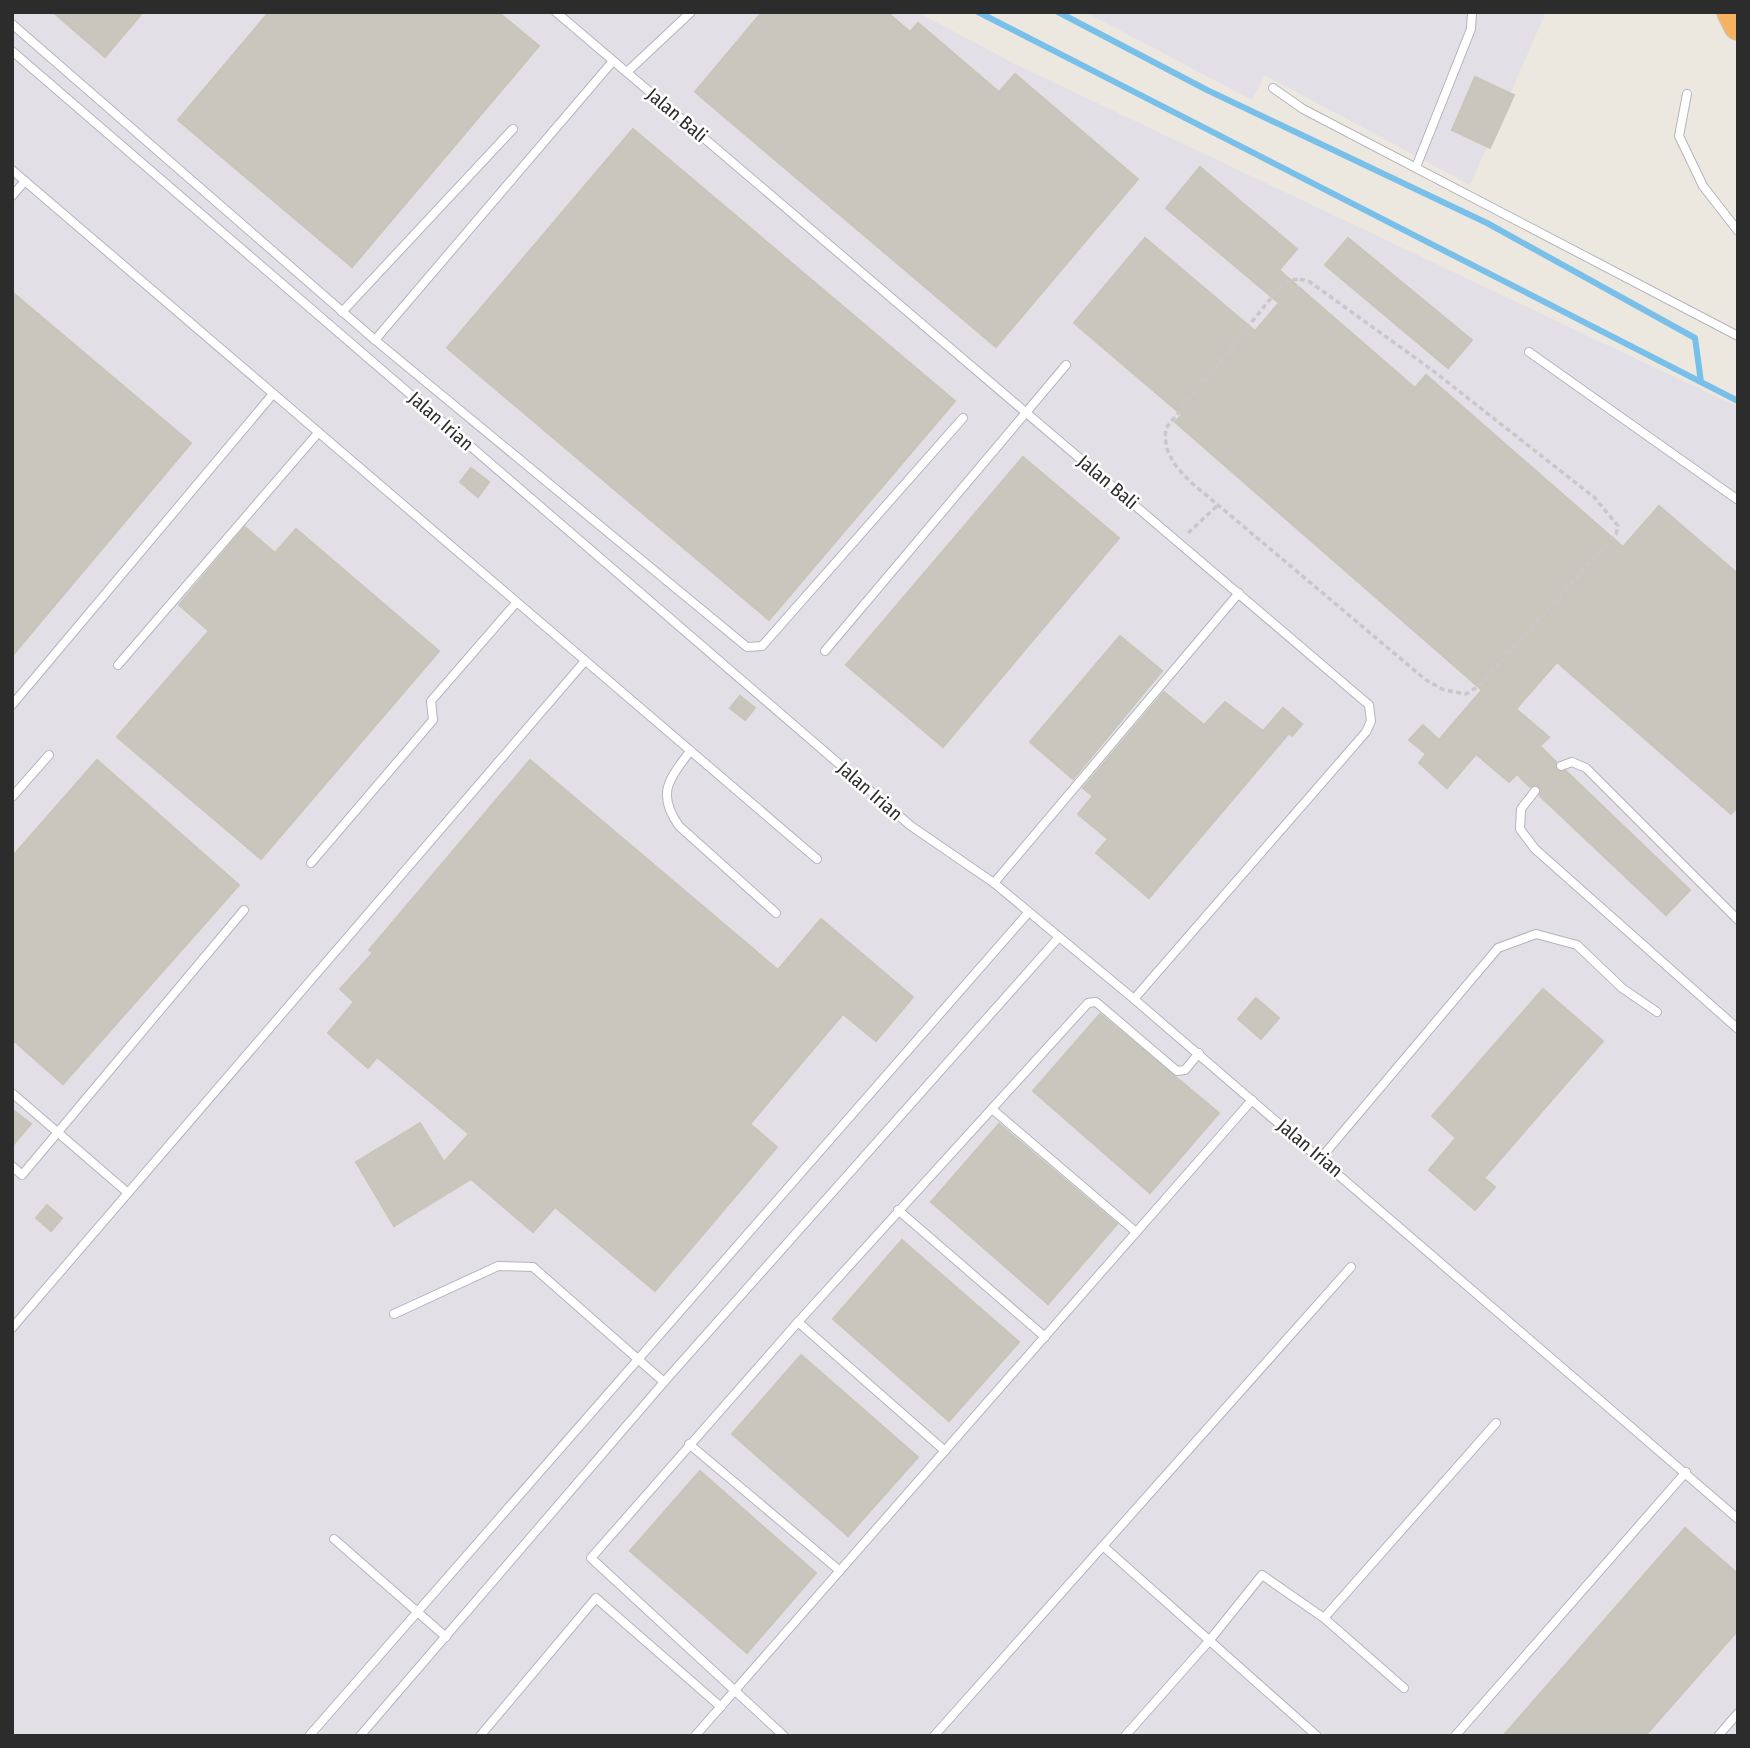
<svg xmlns="http://www.w3.org/2000/svg" width="1750" height="1748" font-family="'Fira Sans Condensed',sans-serif">
<rect width="100%" height="100%" fill="#ede8df"/>
<g fill="#e2dfe6">
<polygon points="12,12 917,12 1013,63 1738,407 1738,1736 12,1736"/>
<polygon points="1085,12 1546,12 1470,185 1265,75 1252,100"/>
</g>
<g fill="none" stroke-linecap="round" stroke-linejoin="round">
<g stroke="#78bfe9" stroke-width="6">
<polyline points="978,12 1738,401"/>
<polyline points="1058,12 1207,90 1487,223 1695,338 1701,382"/>
</g>
</g>
<g fill="#c9c6bd" stroke="#c8c5b9" stroke-width="2">
<polygon points="53,12 143,12 105,57"/>
<polygon points="269,12 498,12 539,46 352,267 178,120"/>
<polygon points="762,12 887,12 910,32 918,23 999,92 1015,74 1138,179 996,347 695,92"/>
<polygon points="1475,77 1514,95 1490,148 1452,130"/>
<polygon points="633,129 955,401 769,620 447,348"/>
<polygon points="1200,167 1297,249 1279,270 1415,388 1426,375 1623,547 1659,506 1738,574 1738,807 1731,814 1557,662 1516,709 1549,737 1540,746 1556,762 1556,771 1566,771 1690,890 1666,915 1540,796 1538,785 1530,787 1517,774 1509,782 1476,754 1447,788 1419,763 1426,754 1409,740 1423,725 1439,740 1482,690 1175,422 1182,415 1074,323 1145,238 1255,331 1279,303 1166,208"/>
<polygon points="1348,238 1472,340 1448,368 1325,265"/>
<polygon points="12,292 191,443 12,656"/>
<polygon points="1023,457 1119,538 943,747 846,665"/>
<polygon points="471,468 489,482 478,497 460,482"/>
<polygon points="245,527 275,553 296,529 439,651 261,859 117,737 209,631 179,605"/>
<polygon points="1120,636 1162,671 1073,779 1030,742"/>
<polygon points="1164,692 1204,725 1225,702 1263,731 1283,708 1302,724 1292,736 1289,733 1149,898 1096,853 1108,839 1078,814 1093,796 1083,788"/>
<polygon points="740,696 755,708 745,720 730,708"/>
<polygon points="97,760 239,885 63,1084 12,1039 12,857"/>
<polygon points="530,760 778,970 821,919 913,997 876,1041 843,1014 750,1124 777,1147 655,1291 555,1207 533,1232 471,1179 394,1226 356,1162 420,1123 444,1162 469,1134 377,1057 368,1068 328,1033 354,1002 340,989 373,953 369,950"/>
<polygon points="1543,989 1603,1041 1484,1178 1495,1187 1475,1210 1429,1170 1456,1138 1432,1116"/>
<polygon points="1256,998 1279,1018 1261,1039 1238,1019"/>
<polygon points="1100,1014 1219,1113 1150,1193 1033,1091"/>
<polygon points="12,1109 31,1124 12,1146"/>
<polygon points="999,1124 1117,1224 1048,1304 931,1202"/>
<polygon points="47,1205 62,1218 51,1231 36,1218"/>
<polygon points="902,1240 1019,1342 949,1421 833,1319"/>
<polygon points="801,1355 918,1457 848,1536 732,1434"/>
<polygon points="700,1471 816,1573 747,1653 630,1551"/>
<polygon points="1685,1528 1738,1574 1738,1630 1645,1736 1503,1736"/>
</g>
<g fill="none" stroke-linecap="round" stroke-linejoin="round">
<defs>
<g id="lane">
<polyline points="556,12 1369,705 1371,721 1366,732 1134,999"/>
<polyline points="12,24 375,340 747,647 762,646 963,418"/>
<polyline points="12,51 911,826 994,883 1134,999 1738,1519"/>
<polyline points="627,72 691,12"/>
<polyline points="1273,88 1303,109 1738,336"/>
<polyline points="1687,94 1679,136 1703,186 1738,231"/>
<polyline points="1416,167 1471,29 1472,12"/>
<polyline points="12,170 817,859"/>
<polyline points="12,196 25,181"/>
<polyline points="342,312 513,129"/>
<polyline points="375,340 613,61"/>
<polyline points="1529,352 1738,500"/>
<polyline points="825,651 1066,365"/>
<polyline points="118,665 318,433"/>
<polyline points="12,705 273,394"/>
<path d="M690,751c-21,29 -34,42 -11,75l97,87"/>
<polyline points="1561,766 1572,762 1586,768 1738,920"/>
<polyline points="1535,791 1521,809 1520,829 1535,849 1738,1029"/>
<polyline points="12,797 49,755"/>
<polyline points="311,863 433,720 431,701 516,603"/>
<polyline points="994,883 1239,593"/>
<polyline points="12,1093 128,1193"/>
<polyline points="992,1109 1136,1232"/>
<polyline points="1321,1158 1498,948 1536,934 1577,945 1622,988 1657,1012"/>
<polyline points="12,1166 22,1175 244,910"/>
<polyline points="898,1210 1045,1337"/>
<polyline points="394,1314 498,1266 533,1267 664,1382"/>
<polyline points="798,1322 1088,1003 1096,1002 1177,1071 1185,1070 1199,1053"/>
<polyline points="12,1328 585,661"/>
<polyline points="689,1444 840,1571"/>
<polyline points="334,1539 446,1637"/>
<polyline points="1103,1546 1317,1736"/>
<polyline points="1324,1618 1496,1423"/>
<polyline points="309,1736 1028,913"/>
<polyline points="360,1736 664,1382 1059,937"/>
<polyline points="480,1736 596,1598 721,1707"/>
<polyline points="695,1736 1252,1100"/>
<polyline points="784,1736 591,1558 798,1322 945,1451"/>
<polyline points="934,1736 1351,1267"/>
<polyline points="1125,1736 1209,1641 1262,1575 1324,1618 1404,1688"/>
<polyline points="1455,1736 1686,1472"/>
<polyline points="1718,1736 1738,1713"/>
</g>
<polyline id="highway" points="1731,12 1738,26"/>
</defs>
<use href="#lane" stroke="#b3b4bf" stroke-width="10"/>
<use href="#highway" stroke="#c8c8c8" stroke-width="30"/>
<g stroke="#c8c8c8" stroke-width="3.5" stroke-dasharray="5 3.5" stroke-linecap="butt">
<path d="M1300,279l10,3 122,88 163,128 23,28 -2,8 -137,152 -13,8 -22,-4 -18,-10 -208,-175c-23,-20 -58,-42 -52,-77l114,-141 11,-7z"/>
<polyline points="1188,533 1218,505"/>
</g>
<use href="#lane" stroke="#fff" stroke-width="8"/>
<use href="#highway" stroke="#f6b261" stroke-width="28"/>
</g>
<g text-anchor="middle" dominant-baseline="central" stroke-width="5" stroke-linejoin="round" paint-order="stroke">
<g font-size="19" fill="#2c2c2c" stroke="#fff">
<text transform="translate(677 115) rotate(40)">Jalan Bali</text>
<text transform="translate(441 421) rotate(41)">Jalan Irian</text>
<text transform="translate(1108 482) rotate(40)">Jalan Bali</text>
<text transform="translate(870 791) rotate(41)">Jalan Irian</text>
<text transform="translate(1310 1148) rotate(40)">Jalan Irian</text>
</g>
</g>
<rect width="1750" height="1748" fill="none" stroke="#2c2c2c" stroke-width="28"/>
</svg>
